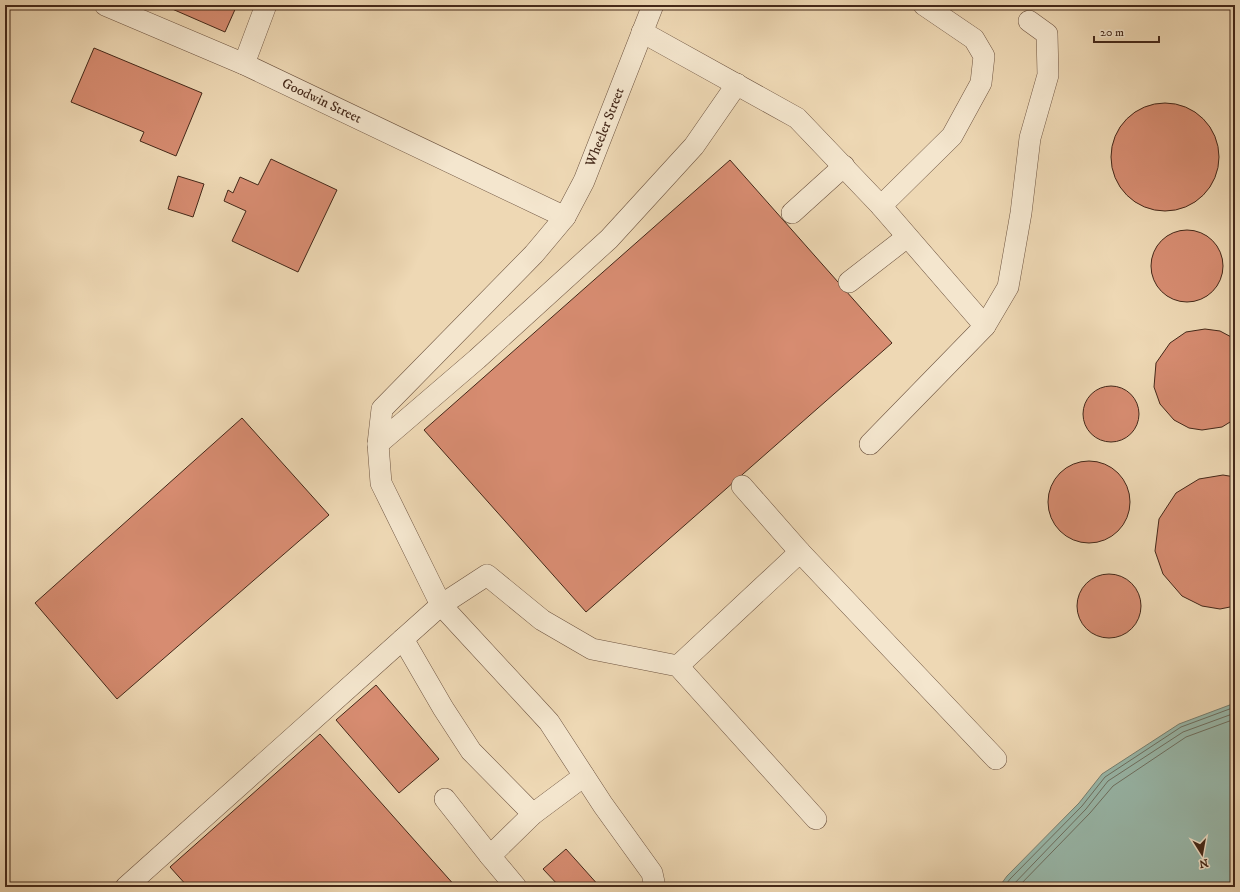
<svg xmlns="http://www.w3.org/2000/svg" width="1240" height="892" font-family="'IM FELL DW Pica',serif">
<rect width="100%" height="100%" fill="#eed8b4"/>
<filter id="stains"><feTurbulence type="fractalNoise" baseFrequency=".005" numOctaves="4"/><feColorMatrix values="0 0 0 0 .2 0 0 0 0 .09 0 0 0 0 .02 0 0 0 .5 -.17"/></filter>
<radialGradient id="worn" r=".72"><stop offset=".6" stop-color="#630" stop-opacity="0"/><stop offset="1" stop-color="#630" stop-opacity=".3"/></radialGradient>
<polygon fill="#99baad" stroke="#778072" points="1235,703 1235,887 999,887 1007,876 1079,803 1102,774 1179,724"/>
<g fill="none" stroke-linecap="round" stroke-linejoin="round">
<g stroke="#6e7163" stroke-width="1">
<polyline points="1004,887 1010,879 1082,806 1105,777 1181,727 1235,707"/>
<polyline points="1011,887 1086,809 1108,781 1183,732 1235,713"/>
<polyline points="1018,887 1090,813 1113,786 1186,737 1235,719"/>
</g>
</g>
<g fill="#d78c71" stroke="#442819">
<polygon points="163,5 237,5 225,32"/>
<polygon points="94,48 202,93 176,156 140,141 144,132 71,102"/>
<circle cx="1165" cy="157" r="54"/>
<polygon points="271,159 337,190 298,272 232,241 246,211 224,201 228,190 233,193 240,177 258,185"/>
<polygon points="730,160 892,343 586,612 424,430"/>
<polygon points="178,176 204,184 193,217 168,209"/>
<circle cx="1187" cy="266" r="36"/>
<polygon points="1205,329 1220,331 1235,339 1235,419 1222,427 1202,430 1189,428 1174,420 1160,404 1154,387 1156,363 1170,343 1186,332"/>
<circle cx="1111" cy="414" r="28"/>
<polygon points="242,418 329,515 117,699 35,603"/>
<circle cx="1089" cy="502" r="41"/>
<polygon points="1223,475 1235,477 1235,606 1220,609 1202,606 1182,596 1163,574 1155,551 1159,519 1176,493 1199,479"/>
<circle cx="1109" cy="606" r="32"/>
<polygon points="376,685 439,759 399,793 336,720"/>
<polygon points="320,734 456,887 188,887 170,867"/>
<polygon points="566,849 600,887 560,887 543,869"/>
</g>
<g fill="none" stroke-linecap="round" stroke-linejoin="round">
<defs>
<g id="minor">
<path id="s1" d="M105,5l139,59 321,153 19,-36 69,-176"/>
<polyline points="642,32 797,118 881,206 985,326 870,444"/>
<polyline points="244,64 266,5"/>
<polyline points="881,206 952,136 981,83 984,56 974,39 924,5"/>
<polyline points="792,213 844,166"/>
<polyline points="565,217 534,254 382,409 378,444 381,483 441,605 549,722 603,805 652,873 655,887"/>
<polyline points="849,282 907,237"/>
<polyline points="985,326 1008,287 1021,213 1030,138 1048,75 1047,34 1029,21"/>
<polyline points="378,444 477,359 609,239 694,146 737,84"/>
<polyline points="742,486 800,552"/>
<polyline points="403,639 443,708 471,751 533,814"/>
<polyline points="678,666 800,552 996,759"/>
<polyline points="445,799 490,856"/>
<polyline points="126,887 441,605 487,575 542,620 592,649 678,666 816,819"/>
<polyline points="516,887 490,856 533,814 584,776"/>
</g>
</defs>
<use href="#minor" stroke="#6e5440" stroke-width="22"/>
<use href="#minor" stroke="#f4e6ce" stroke-width="21"/>
</g>
<g text-anchor="middle" dominant-baseline="central" stroke-width="4" stroke-linejoin="round" paint-order="stroke">
<g font-size="14" fill="#442819" stroke="#f4e6ce">
<text stroke="none"><textPath href="#s1" startOffset="237">Goodwin Street</textPath></text>
<text stroke="none"><textPath href="#s1" startOffset="605">Wheeler Street</textPath></text>
</g>
</g>
<rect width="1240" height="892" fill="none" stroke="#eed8b4" stroke-width="20"/>
<rect x="6" y="6" width="1228" height="880" fill="none" stroke="#442819" stroke-width="2"/>
<rect x="10" y="10" width="1220" height="872" fill="none" stroke="#442819"/>
<g transform="translate(1202 854) rotate(169)" stroke="#f4e6ce" stroke-width="3" paint-order="stroke">
<path d="M0-3L7 15L0 10L-7 15Z" fill="#442819"/>
<text y="-6" font-size="11" font-weight="bold" text-anchor="middle" fill="#442819">N</text>
</g>
<path d="M1094 36v6h65v-6" fill="none" stroke="#442819" stroke-width="2"/>
<text x="1100" y="36" font-size="12" fill="#442819" stroke="#f4e6ce" stroke-width="3" paint-order="stroke">20 m</text>
<rect width="100%" height="100%" filter="url(#stains)"/>
<rect width="100%" height="100%" fill="url(#worn)"/>
</svg>
